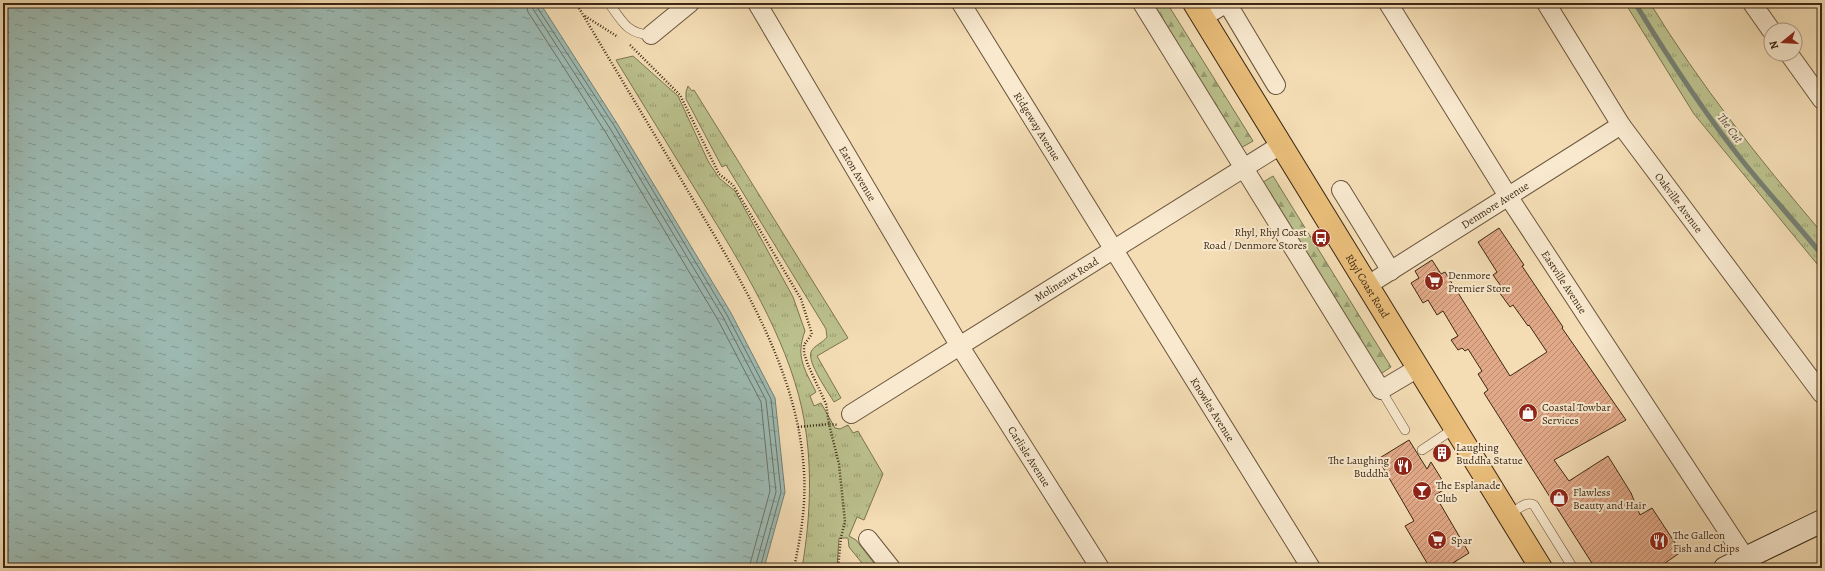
<svg xmlns="http://www.w3.org/2000/svg" width="1825" height="571" font-family="Alegreya,serif">
<defs>
<pattern id="grass-tufts" width="24" height="20" patternUnits="userSpaceOnUse"><rect width="24" height="20" fill="#bbc18d"/><path d="M3 7l-1-3M5 7V3M7 7l1-3M15 17l-1-3M17 17v-4M19 17l1-3" fill="none" stroke="#999d72"/></pattern>
<pattern id="forest-firs" width="22" height="20" patternUnits="userSpaceOnUse"><rect width="22" height="20" fill="#bbc18d"/><path d="M5 1l3.5 6h-7zM16 11l3.5 6h-7z" fill="#999d72"/></pattern>
<pattern id="water-ripples" width="26" height="14" patternUnits="userSpaceOnUse"><rect width="26" height="14" fill="#9dbbb4"/><path d="M2 4q2-2 4 0t4 0M15 11q2-2 4 0t4 0" fill="none" stroke="#819891"/></pattern>
<pattern id="building-hatch" width="6" height="6" patternUnits="userSpaceOnUse"><rect width="6" height="6" fill="#e2a988"/><path d="M-1 1l2-2M0 6l6-6M5 7l2-2" fill="none" stroke="#b88a6e"/></pattern>
</defs>
<rect width="100%" height="100%" fill="#f4ddb5"/>
<filter id="stains"><feTurbulence type="fractalNoise" baseFrequency=".005" numOctaves="4"/><feColorMatrix values="0 0 0 0 .2 0 0 0 0 .09 0 0 0 0 .02 0 0 0 .5 -.17"/></filter>
<radialGradient id="worn" r=".72"><stop offset=".6" stop-color="#630" stop-opacity="0"/><stop offset="1" stop-color="#630" stop-opacity=".3"/></radialGradient>
<g fill="url(#grass-tufts)" stroke="#7c7450">
<path d="M1625,3h25c50,82 110,157 172,230v37l-128,-156z"/>
<path d="M633,56l45,40 30,65 11,17 16,13 58,106 12,34c-10,26 0,39 11,61l-6,4 4,10 7,-3 14,25 5,1 8,-4 5,8 5,-2 25,43 -19,46 -7,-3 -8,19 7,4 22,28h-12l-17,-21 -1,-9h-9l-2,30h-35c9,-52 11,-107 0,-159 -16,-73 -61,-145 -99,-207 -29,-47 -58,-95 -87,-142z"/>
<path d="M688,86l4,5 2,-1 154,248 -31,18 24,42 -7,4c-6,-10 -27,-40 -23,-50 3,-7 12,-9 16,-15l-1,-8 -100,-164 -4,2 -36,-68v-7z"/>
</g>
<g fill="url(#forest-firs)" stroke="#7c7450">
<polygon points="1150,3 1167,3 1253,141 1239,149"/>
<polygon points="1273,176 1391,367 1379,375 1260,184"/>
</g>
<polygon fill="url(#water-ripples)" stroke="#778074" points="3,3 540,3 618,125 731,313 775,398 785,492 764,568 3,568"/>
<g fill="none" stroke-linecap="round" stroke-linejoin="round">
<g stroke="#6d7264" stroke-width="1">
<polyline points="526,3 528,12 606,133 718,320 761,402 770,491 749,568"/>
<polyline points="532,3 533,9 611,130 723,317 766,400 776,492 755,568"/>
<polyline points="537,3 537,7 615,127 727,315 771,399 781,492 760,568"/>
</g>
<path stroke="#778074" stroke-width="5" d="M1635,3c34,56 69,110 110,161 25,31 52,60 77,91"/>
</g>
<g fill="url(#building-hatch)" stroke="#3d2814">
<polygon points="1499,228 1524,265 1522,266 1563,327 1562,328 1626,420 1554,460 1569,481 1608,456 1631,493 1640,515 1652,508 1681,552 1658,568 1595,568 1484,393 1488,390 1478,374 1482,371 1468,349 1465,351 1462,348 1458,350 1451,340 1458,336 1443,311 1437,315 1428,300 1423,303 1411,283 1419,278 1415,271 1432,260 1441,274 1445,272 1510,376 1547,352 1529,325 1528,326 1513,305 1510,307 1499,292 1503,289 1493,275 1497,272 1478,242"/>
<polygon points="1409,440 1427,469 1431,462 1447,488 1435,495 1469,553 1445,568 1430,568 1405,526 1414,521 1378,459"/>
</g>
<g fill="none" stroke-linecap="round" stroke-linejoin="round">
<defs>
<g id="lane">
<path d="M609,3c13,18 18,31 42,32"/>
<polyline points="1381,390 1405,430"/>
<polyline points="1422,450 1455,428"/>
<path d="M1509,516c6,-5 17,-16 25,-11l39,63"/>
</g>
<g id="street">
<path id="s1" d="M757,3l202,342 141,223"/>
<path id="s2" d="M961,3l350,565"/>
<polyline points="1142,3 1381,390 1418,368"/>
<path id="s3" d="M1388,3l120,193 238,363"/>
<path id="s4" d="M1546,3l75,122 201,269"/>
<polyline points="1752,3 1771,30"/>
<polyline points="1203,17 1227,3 1276,85"/>
<polyline points="651,35 690,3"/>
<polyline points="1789,54 1822,100"/>
<polyline points="1341,190 1391,271"/>
<path id="s5" d="M1368,285l253,-160"/>
<path id="s6" d="M851,414l431,-270"/>
<polyline points="868,539 891,568"/>
</g>
<polyline id="secondary" points="1725,568 1822,521"/>
<g id="primary">
<path id="s7" d="M1194,3l347,565"/>
</g>
</defs>
<use href="#lane" stroke="#6b553c" stroke-width="10"/>
<use href="#street" stroke="#6b553c" stroke-width="20"/>
<use href="#secondary" stroke="#3d2814" stroke-width="24"/>
<use href="#primary" stroke="#3d2814" stroke-width="24"/>
<g stroke="#3d2814" stroke-width="2.5" stroke-dasharray="1 2" stroke-linecap="butt">
<path d="M576,3c36,61 73,122 109,183 52,88 113,181 119,286 2,35 -3,62 -10,96"/>
<polyline points="585,16 618,37"/>
<polyline points="630,45 680,95 719,174 733,185 801,299 812,334 804,345 804,353 808,365 826,404 829,424 838,425"/>
<polyline points="798,427 829,424 839,464 845,522 841,537 838,568"/>
<polyline points="794,565 810,568"/>
</g>
<use href="#lane" stroke="#f8e9cf" stroke-width="9"/>
<use href="#street" stroke="#f8e9cf" stroke-width="18"/>
<use href="#secondary" stroke="#f8e9cf" stroke-width="22"/>
<use href="#primary" stroke="#eabe7a" stroke-width="22"/>
</g>
<defs>
<symbol id="bus-disc" viewBox="-11 -11 22 22"><circle r="9.5" fill="#8f2418" stroke="#f8e9cf"/><path d="M-5-6H5V4H4V6H2V4H-2V6H-4V4H-5ZM-3.5-4V0h7V-4ZM-3.5 1.2v1.5H-2V1.2ZM2 1.2v1.5H3.5V1.2Z" fill="#fff"/></symbol>
<symbol id="supermarket-disc" viewBox="-11 -11 22 22"><circle r="9.5" fill="#8f2418" stroke="#f8e9cf"/><path d="M-6-5.5h2.5l.6 2H6L4.5 2H-2.5L-4.4-4H-6ZM-1.5 3.2a1.3 1.3 0 1 0 .1 0ZM3 3.2a1.3 1.3 0 1 0 .1 0Z" fill="#fff"/></symbol>
<symbol id="shop-disc" viewBox="-11 -11 22 22"><circle r="9.5" fill="#8f2418" stroke="#f8e9cf"/><path d="M-5-2.5h2.3a2.7 3.5 0 0 1 5.4 0H5L5.5 6h-11ZM-1.5-2.5h3a1.5 2.3 0 0 0-3 0Z" fill="#fff"/></symbol>
<symbol id="building-disc" viewBox="-11 -11 22 22"><circle r="9.5" fill="#8f2418" stroke="#f8e9cf"/><path d="M-4-6H4V6H1V3H-1V6H-4ZM-2.5-4.3h1.7v1.8h-1.7ZM.8-4.3h1.7v1.8H.8ZM-2.5-1h1.7V.8h-1.7ZM.8-1h1.7V.8H.8Z" fill="#fff"/></symbol>
<symbol id="restaurant-disc" viewBox="-11 -11 22 22"><circle r="9.5" fill="#8f2418" stroke="#f8e9cf"/><path d="M-5-6h1v4h1v-4h1v4h1v-4h1v5L-1.5 .5V6h-2V.5L-5-1ZM5-6V6H3V1.5H1.5Q1.5-4 5-6Z" fill="#fff"/></symbol>
<symbol id="bar-disc" viewBox="-11 -11 22 22"><circle r="9.5" fill="#8f2418" stroke="#f8e9cf"/><path d="M-6-5H6L.8 .8V4.5H3.5V6h-7V4.5H-.8V.8Z" fill="#fff"/></symbol>
</defs>
<g fill-rule="evenodd">
<use href="#bus-disc" x="1310" y="227" width="22" height="22"/>
<use href="#supermarket-disc" x="1423" y="270" width="22" height="22"/>
<use href="#shop-disc" x="1517" y="402" width="22" height="22"/>
<use href="#building-disc" x="1431" y="442" width="22" height="22"/>
<use href="#restaurant-disc" x="1392" y="455" width="22" height="22"/>
<use href="#bar-disc" x="1411" y="480" width="22" height="22"/>
<use href="#shop-disc" x="1548" y="487" width="22" height="22"/>
<use href="#supermarket-disc" x="1426" y="529" width="22" height="22"/>
<use href="#restaurant-disc" x="1648" y="530" width="22" height="22"/>
</g>
<g text-anchor="middle" dominant-baseline="central" stroke-width="4" stroke-linejoin="round" paint-order="stroke">
<g font-size="11" fill="#3d2814" stroke="#f8e9cf">
<text stroke="none"><textPath href="#s2" startOffset="145">Ridgeway Avenue</textPath></text>
<text stroke="none"><textPath href="#s1" startOffset="198">Eaton Avenue</textPath></text>
<text stroke="none"><textPath href="#s4" startOffset="240">Oakville Avenue</textPath></text>
<text stroke="none"><textPath href="#s5" startOffset="150">Denmore Avenue</textPath></text>
<text stroke="none"><textPath href="#s6" startOffset="254">Molineaux Road</textPath></text>
<text stroke="none"><textPath href="#s3" startOffset="330">Eastville Avenue</textPath></text>
<text stroke="none"><textPath href="#s7" startOffset="332">Rhyl Coast Road</textPath></text>
<text stroke="none"><textPath href="#s2" startOffset="478">Knowles Avenue</textPath></text>
<text stroke="none"><textPath href="#s1" startOffset="529">Carlisle Avenue</textPath></text>
</g>
<g font-size="11" fill="#3d2814" stroke="#f8e9cf" text-anchor="start">
<text x="1307" y="232" text-anchor="end">Rhyl, Rhyl Coast<tspan x="1307" dy="13">Road / Denmore Stores</tspan></text>
<text x="1448" y="275">Denmore<tspan x="1448" dy="13">Premier Store</tspan></text>
<text x="1542" y="407">Coastal Towbar<tspan x="1542" dy="13">Services</tspan></text>
<text x="1456" y="447">Laughing<tspan x="1456" dy="13">Buddha Statue</tspan></text>
<text x="1389" y="460" text-anchor="end">The Laughing<tspan x="1389" dy="13">Buddha</tspan></text>
<text x="1436" y="485">The Esplanade<tspan x="1436" dy="13">Club</tspan></text>
<text x="1573" y="492">Flawless<tspan x="1573" dy="13">Beauty and Hair</tspan></text>
<text x="1673" y="535">The Galleon<tspan x="1673" dy="13">Fish and Chips</tspan></text>
<text x="1451" y="540">Spar</text>
</g>
<g font-size="12" font-style="italic" fill="#554d3c" stroke="#f8e9cf">
<text transform="translate(1730 128) rotate(53)">The Cut</text>
</g>
</g>
<rect width="1825" height="571" fill="none" stroke="#f4ddb5" stroke-width="16"/>
<rect x="4" y="4" width="1817" height="563" fill="none" stroke="#3d2814" stroke-width="2"/>
<rect x="8" y="8" width="1809" height="555" fill="none" stroke="#3d2814"/>
<g transform="translate(1783 42) rotate(252)"><circle r="19" fill="#f8e9cf" stroke="#ad9c84"/>
<path d="M0-3L7 15L0 10L-7 15Z" fill="#8f2418"/>
<text y="-6" font-size="11" font-weight="bold" text-anchor="middle" fill="#3d2814">N</text>
</g>
<rect width="100%" height="100%" filter="url(#stains)"/>
<rect width="100%" height="100%" fill="url(#worn)"/>
</svg>
